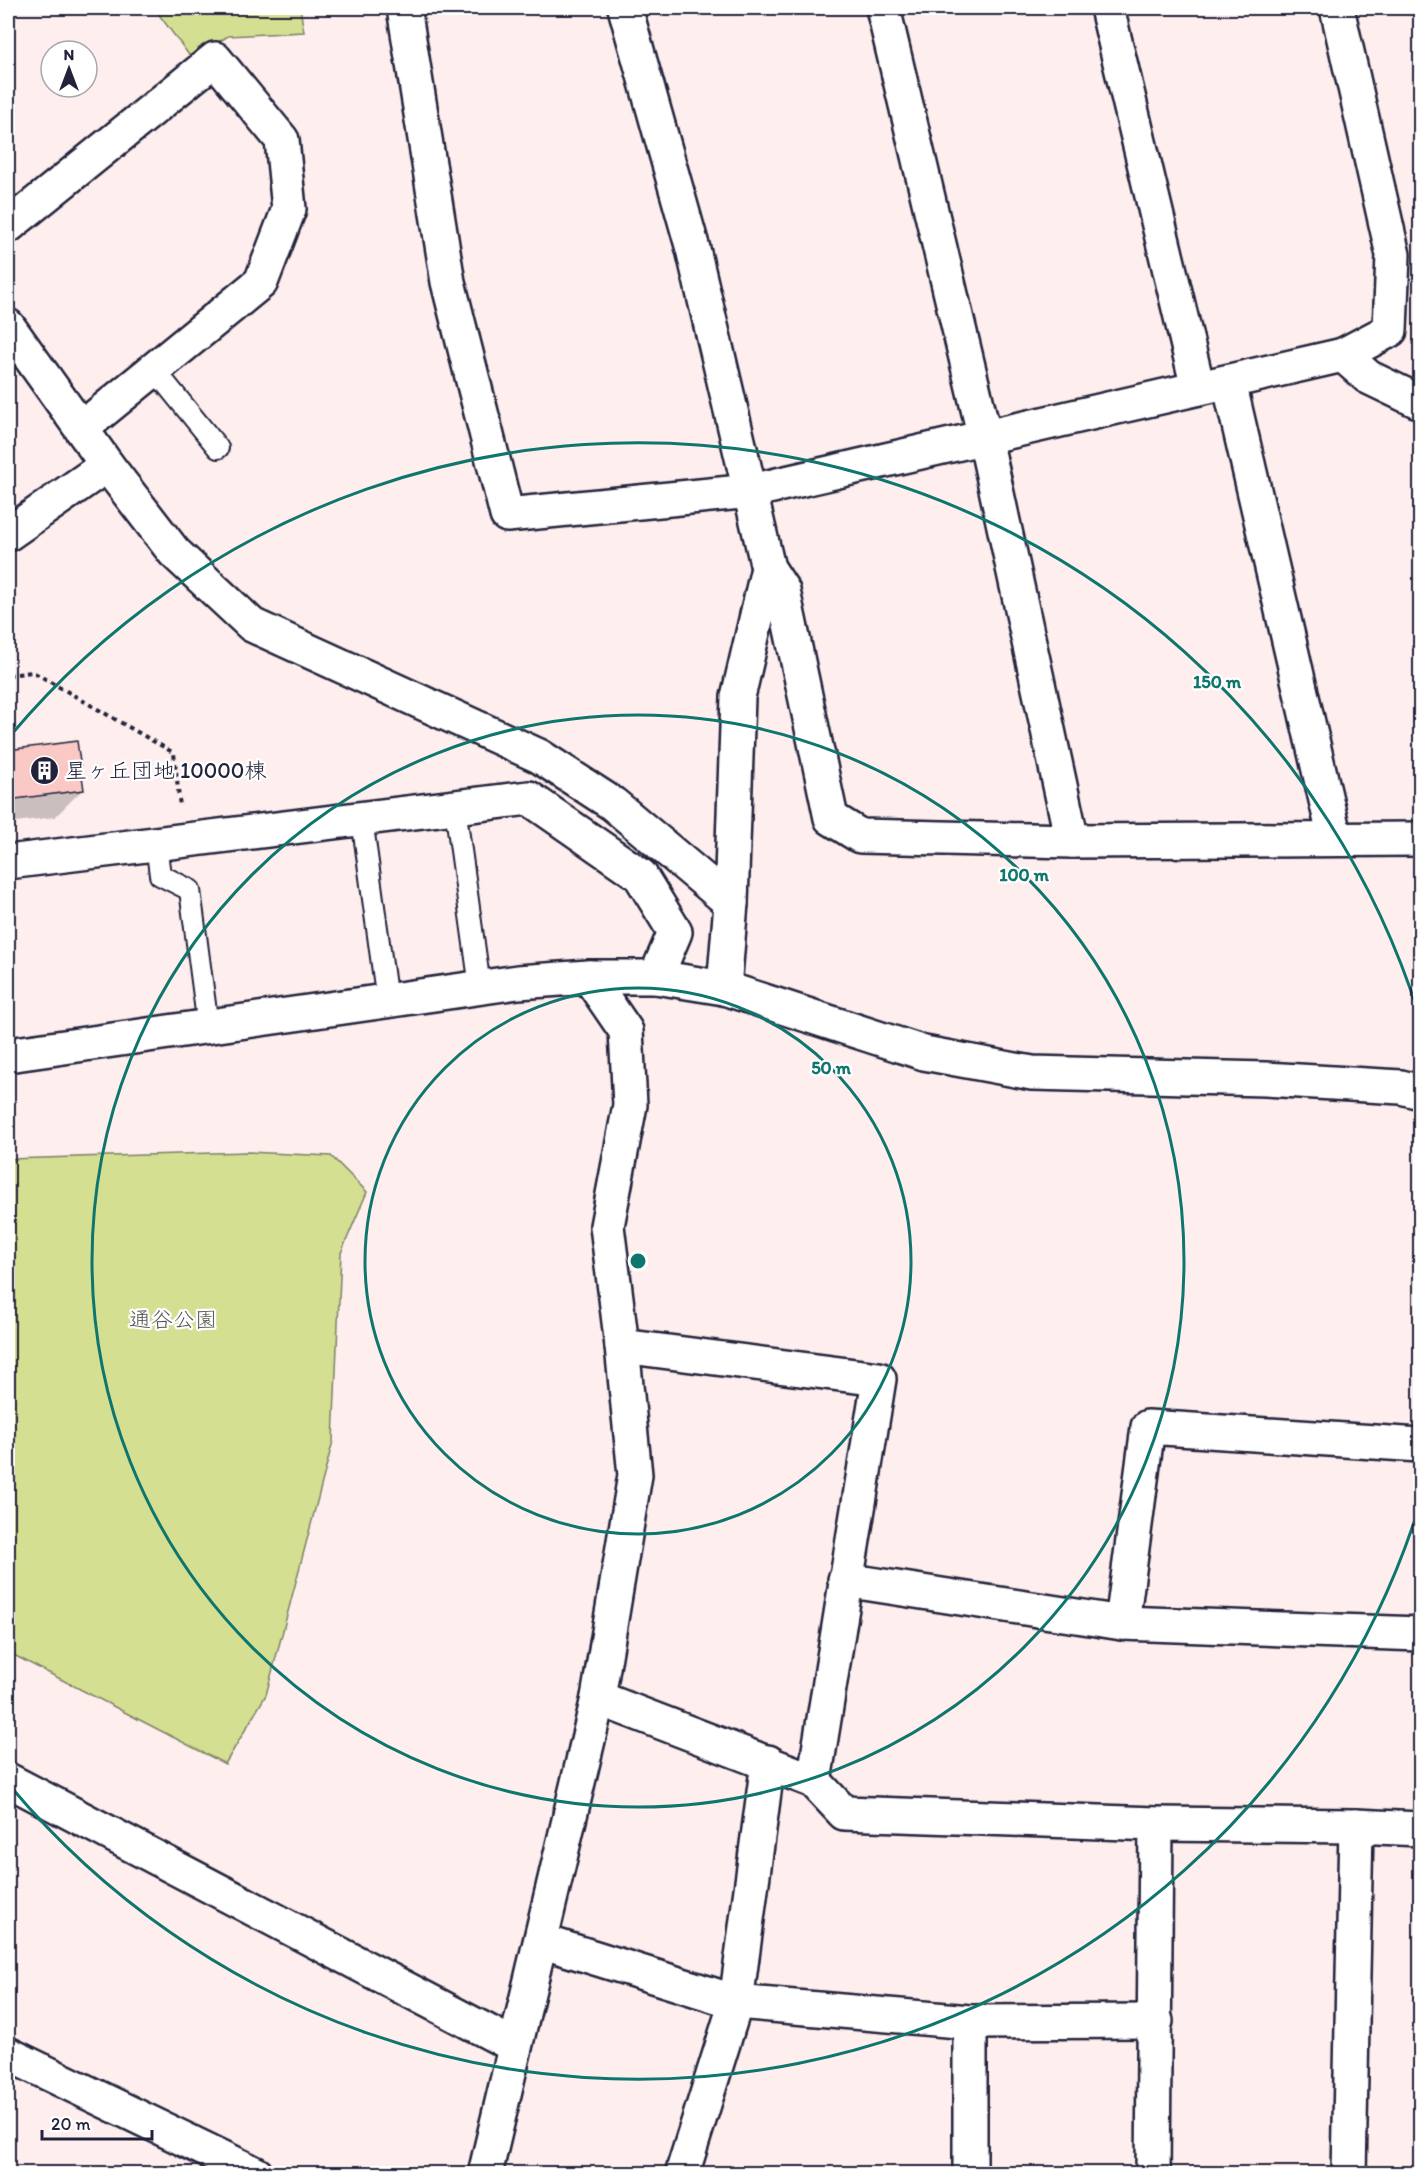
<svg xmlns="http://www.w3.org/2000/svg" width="1428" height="2181" font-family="Itim,'Klee One',sans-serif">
<rect width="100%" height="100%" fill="#feefee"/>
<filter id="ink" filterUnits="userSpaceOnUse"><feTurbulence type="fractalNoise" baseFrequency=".0167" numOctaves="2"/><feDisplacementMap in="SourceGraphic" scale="12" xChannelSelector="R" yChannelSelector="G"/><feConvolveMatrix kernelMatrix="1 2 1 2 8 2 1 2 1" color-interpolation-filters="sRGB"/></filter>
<g filter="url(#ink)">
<g fill="#d4df92" stroke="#7b8066" stroke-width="1.5">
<polygon points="154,8 300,8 304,32 228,36 192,59"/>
<polygon points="248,1152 331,1156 367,1192 341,1253 333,1441 266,1695 225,1764 8,1652 8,1159"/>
</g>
<polygon fill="#0003" points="76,743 82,790 55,817 8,823 8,752"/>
<polygon fill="#fac9c6" stroke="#22223b" stroke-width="1.5" points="77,741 84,790 8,800 8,750"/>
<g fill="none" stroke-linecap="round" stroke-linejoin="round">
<defs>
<g id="lane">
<polyline points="154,369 218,448"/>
<polyline points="455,807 480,987"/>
<polyline points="362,819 387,1001"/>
<polyline points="156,844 160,875 190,890 208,1027"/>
</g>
<g id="street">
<polyline points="404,8 448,282 507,515 751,491 1343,355 1368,377 1420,402"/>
<polyline points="625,8 693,249 768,568 783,591 831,818 860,836 1072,841 1420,839"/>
<polyline points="883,8 985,438 1072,841"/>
<polyline points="1107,8 1198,388"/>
<polyline points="1337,8 1393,255 1390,330 1343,355"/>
<polyline points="8,226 215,59 282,140 289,209 261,282 82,428"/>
<polyline points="8,326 107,465 174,552 252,625 539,756 613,804 731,903"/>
<polyline points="1229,382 1335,839"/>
<polyline points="8,534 107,465"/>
<polyline points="8,862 529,798 640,875 675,932 656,977"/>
<polyline points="724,988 731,903 738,697 768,568"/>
<polyline points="622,1346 879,1379 814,1781"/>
<polyline points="845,1580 1122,1623 1420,1634"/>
<polyline points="1122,1623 1148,1427 1420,1445"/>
<polyline points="598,1698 814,1781 844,1813 1156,1824 1153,2174"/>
<polyline points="8,1780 515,2046"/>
<polyline points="1156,1824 1356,1826 1420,1829"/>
<polyline points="541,1941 736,2002 970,2022 1156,2021"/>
<polyline points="970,2022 970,2174"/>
<polyline points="8,2054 256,2174"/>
<polyline points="682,2174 736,2002 768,1762"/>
<polyline points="1349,2174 1356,1826"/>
</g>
<g id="secondary">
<polyline points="8,1055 518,982 589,977 656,977 724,988 924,1053 1032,1073 1265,1079 1401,1087 1420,1092"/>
<polyline points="485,2174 598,1698 635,1475 622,1346 607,1226 630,1105 626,1031 589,977"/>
</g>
</defs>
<use href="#lane" stroke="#22223b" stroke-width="24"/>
<use href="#street" stroke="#22223b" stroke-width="38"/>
<use href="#secondary" stroke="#22223b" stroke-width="38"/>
<polyline stroke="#22223b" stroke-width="4" stroke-dasharray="4.5 4.5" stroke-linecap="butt" points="8,675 33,672 174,753 180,807"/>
<use href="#lane" stroke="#fff" stroke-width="20"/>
<use href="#street" stroke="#fff" stroke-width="33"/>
<use href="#secondary" stroke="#fff" stroke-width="33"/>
</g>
</g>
<g fill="none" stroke="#0f766e" stroke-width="3">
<circle cx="638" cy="1261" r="273"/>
<circle cx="638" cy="1261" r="546"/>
<path d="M1419 1507A819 819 0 0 1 11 1787M11 735A819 819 0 0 1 1419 1015"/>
</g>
<defs>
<symbol id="building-disc" viewBox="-11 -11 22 22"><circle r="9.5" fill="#22223b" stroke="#fff"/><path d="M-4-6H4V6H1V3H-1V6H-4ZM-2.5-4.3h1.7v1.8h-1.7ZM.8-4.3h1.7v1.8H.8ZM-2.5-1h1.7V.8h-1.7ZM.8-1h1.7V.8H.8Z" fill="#fff"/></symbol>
</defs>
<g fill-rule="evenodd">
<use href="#building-disc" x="28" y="754" width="33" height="33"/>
</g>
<g text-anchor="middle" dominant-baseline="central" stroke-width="4.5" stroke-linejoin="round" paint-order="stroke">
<g font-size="22" fill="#22223b" stroke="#fff" text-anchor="start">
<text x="65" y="770">星ヶ丘団地 10000棟</text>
</g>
<g font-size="22" fill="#575b55" stroke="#fff">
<text x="173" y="1319">通谷公園</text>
</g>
</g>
<circle cx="638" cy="1261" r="9" fill="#0f766e" stroke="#fff" stroke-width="3"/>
<g font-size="18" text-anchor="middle" font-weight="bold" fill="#0f766e" stroke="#fff" stroke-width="4.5" stroke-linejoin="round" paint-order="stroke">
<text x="1217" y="688">150 m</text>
<text x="1024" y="881">100 m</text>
<text x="831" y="1074">50 m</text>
</g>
<rect width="1428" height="2181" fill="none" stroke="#fff" stroke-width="30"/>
<rect x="15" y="15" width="1398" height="2151" fill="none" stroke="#22223b" stroke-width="2" filter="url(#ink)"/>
<g transform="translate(69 69)"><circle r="28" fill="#ffffff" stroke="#a7a7b1" stroke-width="1.5"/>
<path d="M0-4.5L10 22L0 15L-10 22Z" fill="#22223b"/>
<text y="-9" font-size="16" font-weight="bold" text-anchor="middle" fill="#22223b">N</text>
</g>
<path d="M42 2130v9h110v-9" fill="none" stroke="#22223b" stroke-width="3"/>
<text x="51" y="2130" font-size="18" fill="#22223b" stroke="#ffffff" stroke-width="4.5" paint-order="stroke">20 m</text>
</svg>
